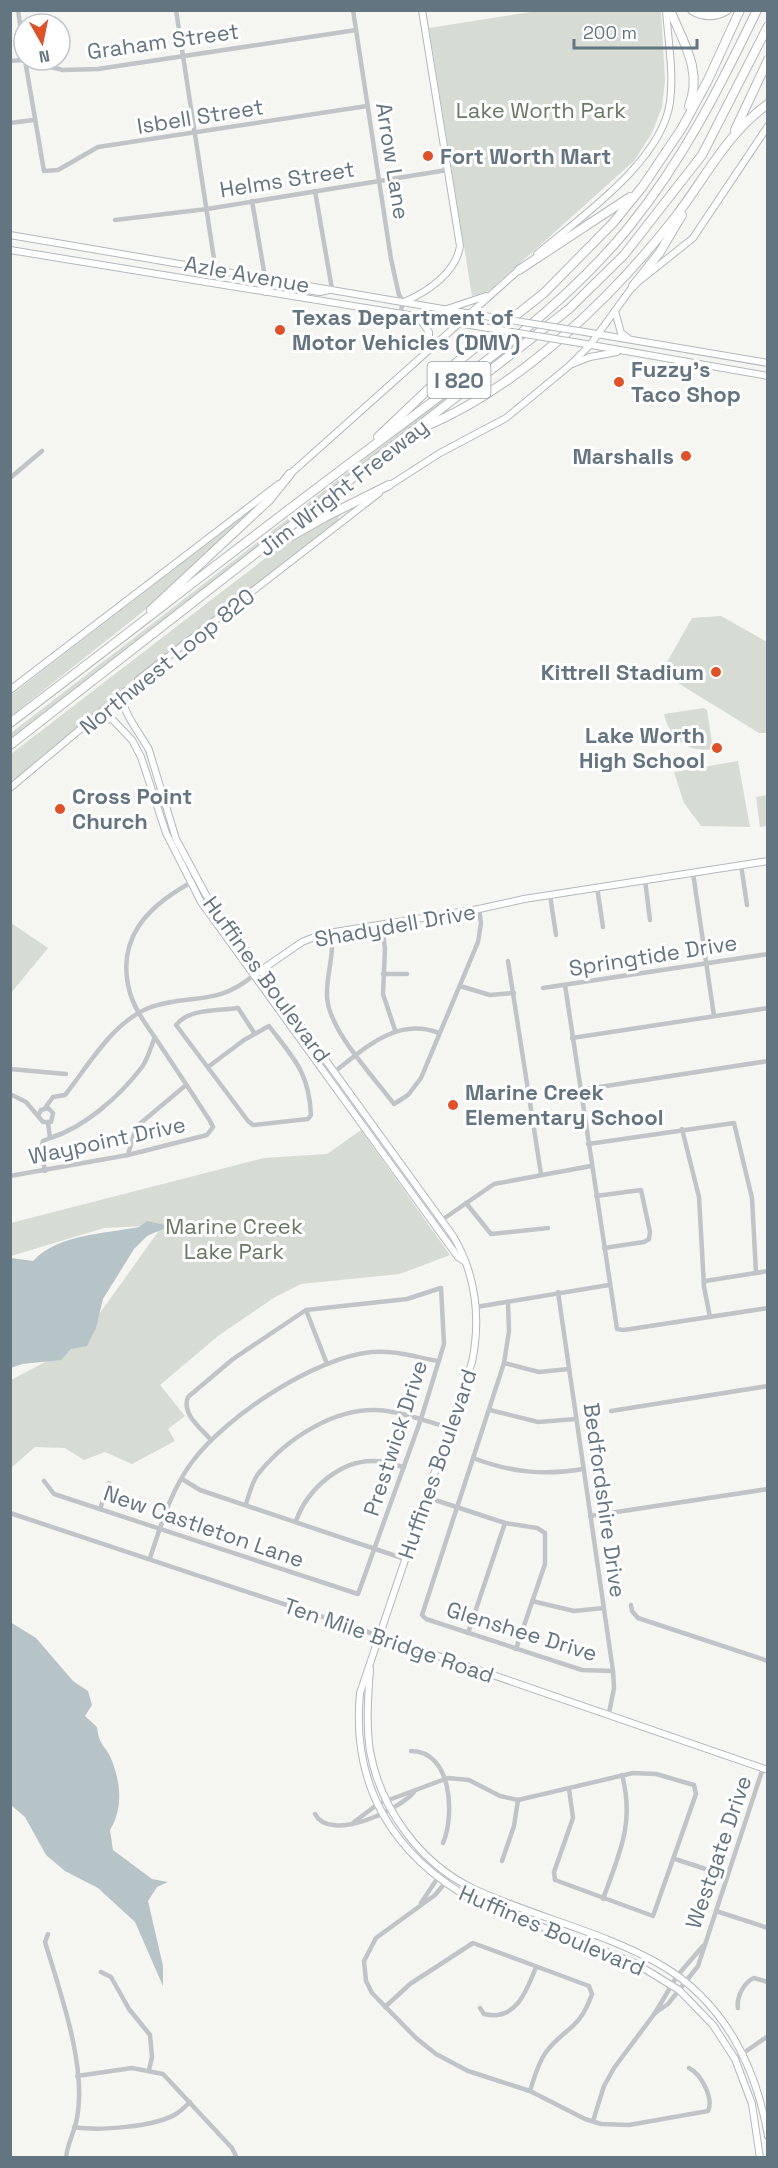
<svg xmlns="http://www.w3.org/2000/svg" width="778" height="2168" font-family="'Space Grotesk',sans-serif">
<rect width="100%" height="100%" fill="#f5f5f2"/>
<g fill="#d6dcd3">
<polygon points="537,11 661,11 665,80 662,107 652,133 634,161 489,291 472,296 429,28"/>
<polygon points="522,337 527,338 11,738 11,733"/>
<polygon points="255,507 155,602 11,716 11,695"/>
<polygon points="343,513 338,518 340,520 128,684 70,737 11,784 11,754 267,557 313,528"/>
<polygon points="721,616 767,642 767,733 759,733 665,675 663,669 692,618"/>
<path d="M704,708l3,2 6,39c-26,4 -43,-10 -49,-35z"/>
<polygon points="738,761 750,827 701,826 684,803 674,772"/>
<polygon points="767,795 767,826 760,827 756,797"/>
<polygon points="11,923 48,948 11,993"/>
<polygon points="361,1130 450,1255 400,1274 301,1284 275,1297 218,1336 160,1385 185,1416 168,1429 175,1441 132,1464 105,1452 84,1460 65,1448 35,1447 11,1468 11,1380 77,1345 163,1225 104,1228 11,1256 11,1223 264,1158 327,1154"/>
</g>
<g fill="#b6c3c7">
<path d="M147,1221l23,5 -23,10 -13,13 -31,50 -7,29 -9,18 -16,3 -10,11 -39,4 -11,4v-110l22,3c25,-27 71,-27 106,-34z"/>
<path d="M10,1622l26,16 37,43 15,10 4,14 -7,11 12,11c2,20 10,19 15,34 9,23 11,48 -2,69l3,20 39,29 16,3 -11,5 -9,14 15,65v20l-28,-64 -37,-34 -33,-17 -19,-16 -21,-38 -14,-12z"/>
</g>
<g fill="none" stroke-linecap="round" stroke-linejoin="round">
<defs>
<g id="secondary">
<polyline points="10,235 478,315"/>
<polyline points="10,250 470,325"/>
<path d="M537,254c44,-37 125,-93 133,-152 4,-30 -2,-62 -4,-92"/>
<polyline points="266,292 267,287 271,285 320,292 329,290"/>
<path d="M404,302c23,-10 52,-29 56,-56l-38,-236"/>
<polyline points="447,309 486,296"/>
<polyline points="615,311 621,333 628,338"/>
<polyline points="419,318 429,332 429,349"/>
<polyline points="585,332 768,363"/>
<polyline points="580,343 768,376"/>
<polyline points="572,364 590,357 617,352"/>
<polyline points="289,475 521,268"/>
<polyline points="387,487 440,453 506,418 569,366 590,345 633,286 693,238 768,126"/>
<path d="M141,678c-3,9 -14,13 -17,22 -3,11 20,39 25,50l27,89 30,56 247,341c23,38 28,83 19,126l-112,331c-9,93 33,162 113,207l162,63 44,27 34,35 22,34 17,45 8,54"/>
<polyline points="138,680 379,493"/>
<polyline points="10,690 279,484"/>
<polyline points="96,721 112,719 132,740 141,757 166,833 201,902 458,1257 464,1261"/>
<polyline points="10,788 126,691"/>
<polyline points="257,973 302,942 322,934 479,909 524,899 768,861"/>
<polyline points="380,1636 768,1770"/>
<path d="M370,1669c-2,27 -4,55 0,82 10,57 50,112 102,137 61,29 130,43 189,77 63,37 95,101 107,171"/>
</g>
<g id="highway">
<path d="M670,10c13,32 33,61 19,96"/>
<path d="M692,10c11,7 24,7 35,0"/>
<polyline points="735,130 768,60"/>
<polyline points="519,270 630,197"/>
<polyline points="633,286 660,252 682,215"/>
<path d="M424,427c95,-39 190,-131 252,-211 30,-39 51,-83 92,-112"/>
<polyline points="378,437 456,363 544,293 613,223 643,186 682,128 708,80 740,10"/>
<polyline points="269,549 325,517 389,485"/>
<polyline points="151,610 269,500 290,474"/>
<path d="M10,723c115,-87 228,-176 343,-262 92,-70 203,-144 276,-234 54,-67 91,-140 128,-217"/>
<polyline points="10,745 569,309 624,255 702,155 768,26"/>
</g>
</defs>
<use href="#secondary" stroke="#b2b8bc" stroke-width="8"/>
<use href="#highway" stroke="#b5b8bb" stroke-width="10"/>
<g stroke="#c0c4c7" stroke-width="4.5">
<polyline points="18,10 24,53"/>
<polyline points="176,10 218,285"/>
<polyline points="353,10 391,259 399,295 404,302 399,314"/>
<polyline points="25,60 44,171 58,170 98,147 367,106"/>
<polyline points="10,61 22,60 63,70 98,69 356,30"/>
<polyline points="10,123 34,120"/>
<polyline points="315,191 332,289"/>
<polyline points="252,201 265,277"/>
<polyline points="115,220 207,209 447,170"/>
<polyline points="10,478 42,451"/>
<polyline points="741,865 747,905"/>
<polyline points="693,873 714,1016"/>
<polyline points="645,880 650,920"/>
<polyline points="597,887 603,927"/>
<polyline points="550,895 556,935"/>
<polyline points="382,924 385,949 383,994 395,1030"/>
<path d="M331,932c4,23 -5,42 -4,65 2,34 47,80 67,107l14,-9 13,-17 57,-136 3,-19 -2,-14"/>
<polyline points="508,961 541,1174"/>
<polyline points="383,974 407,974"/>
<polyline points="565,985 617,1329 624,1330 768,1308"/>
<polyline points="460,986 490,995 514,993"/>
<polyline points="543,988 768,954"/>
<polyline points="572,1038 768,1008"/>
<path d="M208,1067l36,-27 25,-14c25,33 40,46 42,89l-3,4 -55,6 -5,-4 -72,-96c13,-17 43,-14 62,-17l17,26"/>
<polyline points="10,1069 66,1074"/>
<path d="M329,1076c33,-25 66,-60 110,-43"/>
<polyline points="580,1090 768,1061"/>
<polyline points="10,1094 26,1102 43,1122 51,1122 53,1113 48,1108 41,1110 39,1114"/>
<path d="M45,1108l8,-11 12,-2c24,-30 48,-74 86,-88 41,-14 65,0 103,-32"/>
<polyline points="682,1129 699,1197 704,1287 710,1317"/>
<path d="M50,1138c34,-10 70,-42 92,-71 6,-8 9,-21 13,-30"/>
<polyline points="588,1144 734,1123 752,1198 756,1273"/>
<polyline points="128,1155 136,1127 186,1085"/>
<polyline points="45,1171 41,1148 43,1141 50,1138 48,1123"/>
<path d="M10,1176l118,-21 79,-20 6,-8 -3,-6c-16,-25 -32,-49 -48,-73 -11,-17 -26,-35 -32,-55 -15,-54 17,-86 60,-110"/>
<polyline points="596,1196 641,1190 650,1232 649,1239 644,1242 604,1248"/>
<polyline points="466,1203 491,1234 548,1228"/>
<polyline points="436,1224 494,1184 591,1166"/>
<polyline points="705,1281 768,1271"/>
<polyline points="558,1292 613,1671 614,1688 609,1713"/>
<polyline points="508,1302 509,1331 504,1363 422,1615 426,1619 582,1670 613,1671"/>
<polyline points="476,1307 609,1285"/>
<polyline points="306,1310 327,1364"/>
<polyline points="504,1363 539,1372 569,1369"/>
<polyline points="490,1410 538,1422 576,1419"/>
<polyline points="611,1411 768,1386"/>
<path d="M473,1458c37,14 71,18 110,11"/>
<polyline points="182,1479 200,1490 405,1559"/>
<path d="M44,1481l10,13 304,100 63,-175 23,-75 -3,-56 -34,11 -101,11 -73,49 -45,38c-7,17 13,31 23,43"/>
<polyline points="426,1497 505,1523 537,1528 545,1533 545,1564 516,1649"/>
<path d="M246,1504c3,-9 6,-22 12,-30 29,-36 80,-70 129,-63 21,3 42,11 62,17"/>
<polyline points="100,1509 109,1483"/>
<polyline points="10,1513 380,1636"/>
<polyline points="590,1516 768,1489"/>
<path d="M296,1521c11,-31 44,-62 80,-60 10,0 18,4 28,6"/>
<path d="M150,1558c11,-33 21,-68 42,-96 33,-45 122,-104 179,-110 24,-2 44,5 67,9"/>
<polyline points="532,1601 574,1611 604,1608"/>
<polyline points="631,1605 632,1611 638,1618 768,1661"/>
<polyline points="468,1633 505,1523"/>
<path d="M411,1751c41,0 44,64 32,92"/>
<path d="M315,1814c15,29 84,-4 99,-22"/>
<polyline points="354,1822 378,1804 448,1778 469,1780 500,1796 518,1800 633,1773 656,1774 694,1785 696,1794 653,1916 555,1880 554,1872 573,1818 569,1789"/>
<polyline points="675,1859 727,1876"/>
<polyline points="502,1861 514,1826 518,1800"/>
<path d="M451,1876l-16,19 -59,43 -12,23 2,20 6,12 44,45 20,16 32,17 62,20 55,28 16,5 28,1 79,-14c6,-13 -7,-37 -19,-43"/>
<path d="M603,1899c16,-45 32,-75 19,-124"/>
<polyline points="421,1903 443,1870"/>
<polyline points="716,1911 768,1928"/>
<path d="M48,1934l-3,8c15,50 42,124 32,176 -2,13 -10,26 -11,40"/>
<polyline points="101,1972 111,1977 129,2009 150,2035 152,2057 149,2070"/>
<path d="M385,2007l25,-23 63,-41 116,43 3,8c-13,37 -27,33 -46,58 -8,11 -12,26 -16,39"/>
<path d="M480,2008l4,6c32,8 43,-24 52,-47"/>
<path d="M738,2008c-2,-10 6,-26 16,-30l14,4"/>
<polyline points="655,2013 668,2004 698,1966 763,1768"/>
<polyline points="735,2059 768,2036"/>
<polyline points="77,2076 132,2068 163,2074 232,2148 237,2158"/>
<polyline points="593,2121 604,2086 614,2068 655,2013 677,1976 703,1946"/>
<path d="M74,2127c24,4 81,0 102,-13 5,-3 10,-8 14,-12"/>
</g>
<use href="#secondary" stroke="#fff" stroke-width="6"/>
<use href="#highway" stroke="#fff" stroke-width="8"/>
<defs>
<g id="secondary-bridge">
<polyline points="478,315 585,332"/>
<polyline points="470,325 580,343"/>
</g>
</defs>
<use href="#secondary-bridge" stroke="#b2b8bc" stroke-width="8" stroke-linecap="butt"/>
<use href="#secondary-bridge" stroke="#fff" stroke-width="6"/>
</g>
<g fill="#e15026" stroke="#fff" stroke-width="2">
<circle cx="428" cy="156" r="6"/>
<circle cx="280" cy="330" r="6"/>
<circle cx="619" cy="382" r="6"/>
<circle cx="686" cy="456" r="6"/>
<circle cx="716" cy="672" r="6"/>
<circle cx="717" cy="748" r="6"/>
<circle cx="60" cy="809" r="6"/>
<circle cx="453" cy="1105" r="6"/>
</g>
<g text-anchor="middle" dominant-baseline="central" stroke-width="6" stroke-linejoin="round" paint-order="stroke">
<rect fill="#fff" stroke="#929ea8" stroke-width="1.5" x="427.5" y="362" width="63" height="36" rx="4.5"/>
<g font-size="21" font-weight="bold" fill="#647582">
<text x="459" y="380">I 820</text>
</g>
<g font-size="22" fill="#647582" stroke="#fff">
<text transform="translate(163 41) rotate(-8)">Graham Street</text>
<text transform="translate(200 116) rotate(-9)">Isbell Street</text>
<text transform="translate(393 161) rotate(81)">Arrow Lane</text>
<text transform="translate(287 179) rotate(-9)">Helms Street</text>
<text transform="translate(247 274) rotate(10)">Azle Avenue</text>
<text transform="translate(343 487) rotate(-38)">Jim Wright Freeway</text>
<text transform="translate(167 661) rotate(-39)">Northwest Loop 820</text>
<text transform="translate(395 925) rotate(-10)">Shadydell Drive</text>
<text transform="translate(653 955) rotate(-9)">Springtide Drive</text>
<text transform="translate(267 979) rotate(54)">Huffines Boulevard</text>
<text transform="translate(107 1140) rotate(-12)">Waypoint Drive</text>
<text transform="translate(395 1438) rotate(-72)">Prestwick Drive</text>
<text transform="translate(437 1464) rotate(-71)">Huffines Boulevard</text>
<text transform="translate(605 1500) rotate(82)">Bedfordshire Drive</text>
<text transform="translate(204 1526) rotate(19)">New Castleton Lane</text>
<text transform="translate(522 1631) rotate(17)">Glenshee Drive</text>
<text transform="translate(389 1640) rotate(19)">Ten Mile Bridge Road</text>
<text transform="translate(718 1852) rotate(-71)">Westgate Drive</text>
<text transform="translate(552 1930) rotate(23)">Huffines Boulevard</text>
</g>
<g font-size="22" fill="#687a63" stroke="#fff">
<text x="541" y="110">Lake Worth Park</text>
<text x="234" y="1226">Marine Creek<tspan x="234" dy="25">Lake Park</tspan></text>
</g>
<g font-size="22" font-weight="bold" fill="#647582" stroke="#fff" text-anchor="start">
<text x="440" y="156">Fort Worth Mart</text>
<text x="292" y="317">Texas Department of<tspan x="292" dy="25">Motor Vehicles (DMV)</tspan></text>
<text x="631" y="369">Fuzzy's<tspan x="631" dy="25">Taco Shop</tspan></text>
<text x="674" y="456" text-anchor="end">Marshalls</text>
<text x="704" y="672" text-anchor="end">Kittrell Stadium</text>
<text x="705" y="735" text-anchor="end">Lake Worth<tspan x="705" dy="25">High School</tspan></text>
<text x="72" y="796">Cross Point<tspan x="72" dy="25">Church</tspan></text>
<text x="465" y="1092">Marine Creek<tspan x="465" dy="25">Elementary School</tspan></text>
</g>
</g>
<rect width="778" height="2168" fill="none" stroke="#647582" stroke-width="24"/>
<g transform="translate(42 42) rotate(171)"><circle r="28" fill="#ffffff" stroke="#c1c8cd" stroke-width="1.5"/>
<path d="M0-4.5L10 22L0 15L-10 22Z" fill="#e15026"/>
<text y="-9" font-size="16" font-weight="bold" text-anchor="middle" fill="#647582">N</text>
</g>
<path d="M574 39v9h123v-9" fill="none" stroke="#647582" stroke-width="3"/>
<text x="583" y="39" font-size="18" fill="#647582" stroke="#ffffff" stroke-width="4.5" paint-order="stroke">200 m</text>
</svg>
